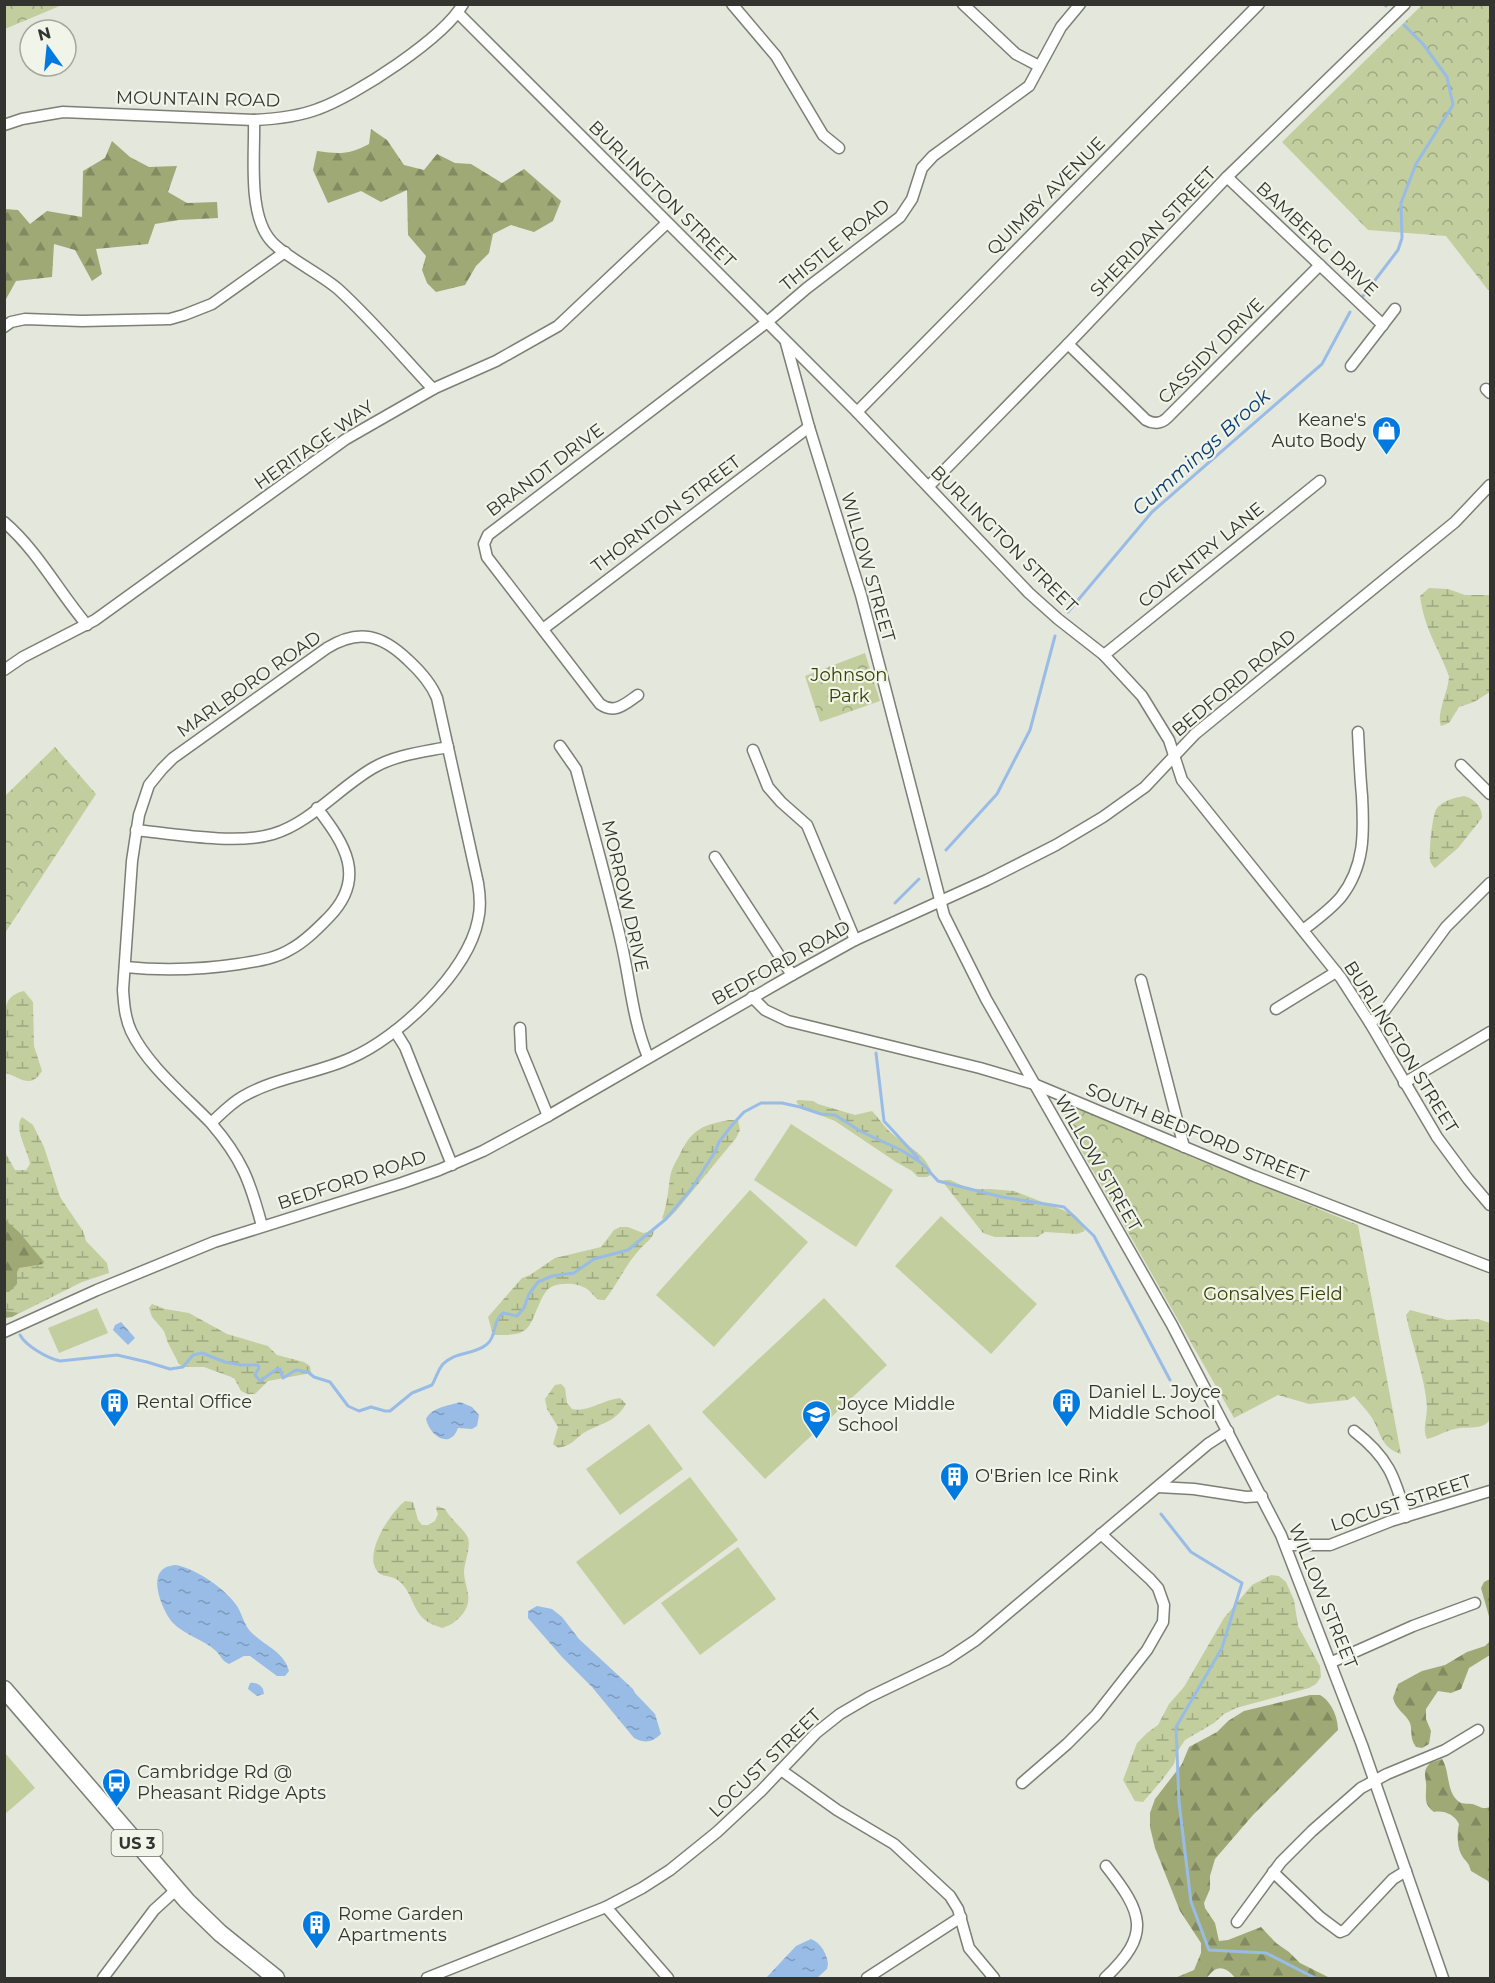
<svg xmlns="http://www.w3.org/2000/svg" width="1495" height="1983" font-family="Montserrat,sans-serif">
<defs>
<pattern id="forest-firs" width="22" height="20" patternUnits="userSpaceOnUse" patternTransform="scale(1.5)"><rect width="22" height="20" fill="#9ea976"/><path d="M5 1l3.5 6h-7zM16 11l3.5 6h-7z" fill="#818a61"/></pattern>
<pattern id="wetland-marsh" width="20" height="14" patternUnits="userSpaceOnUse" patternTransform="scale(1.5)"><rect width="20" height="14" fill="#c2ce9e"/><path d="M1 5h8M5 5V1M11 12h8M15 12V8" fill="none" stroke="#9ea881"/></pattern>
<pattern id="park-crowns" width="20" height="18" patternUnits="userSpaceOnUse" patternTransform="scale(1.5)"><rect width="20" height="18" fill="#c2ce9e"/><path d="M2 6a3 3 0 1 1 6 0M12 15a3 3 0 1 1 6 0" fill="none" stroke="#9ea881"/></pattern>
<pattern id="water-ripples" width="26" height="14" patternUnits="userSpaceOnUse" patternTransform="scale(1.5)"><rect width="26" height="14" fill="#99bce7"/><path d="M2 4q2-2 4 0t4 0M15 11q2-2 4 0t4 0" fill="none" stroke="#7d9abc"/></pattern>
</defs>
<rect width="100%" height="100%" fill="#e4e7db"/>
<g fill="#c2ce9e">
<polygon points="791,1124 893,1190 856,1247 754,1180"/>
<polygon points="750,1190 808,1242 714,1347 656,1295"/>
<polygon points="941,1216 1037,1304 991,1354 895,1266"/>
<polygon points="824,1298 887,1365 765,1479 702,1412"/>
<polygon points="97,1308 108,1333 59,1353 48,1328"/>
<polygon points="649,1424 683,1469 620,1515 586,1469"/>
<polygon points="690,1477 738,1540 624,1625 576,1562"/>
<polygon points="738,1547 776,1599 700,1655 661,1603"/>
<polygon points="5,1753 35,1788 5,1814 4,1814"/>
</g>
<g fill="url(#forest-firs)">
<path d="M371,129l16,11 17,25 20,5 13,-16 18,9 16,1 31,19 22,-14 37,32 -8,20 -19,11 -23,-7 -18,9 -4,19 -13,13 -11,19 -29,7 -9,-9 -5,-13 4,-14 -18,-21 -1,-45 -26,12 -20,-11 -33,12 -15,-33 4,-19c22,3 32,4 52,-7z"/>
<polygon points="112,141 130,157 149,167 177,166 168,192 187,203 217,202 218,218 179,220 155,224 148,244 96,249 102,274 92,281 75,250 54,244 52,277 16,281 5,301 5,209 18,210 30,224 47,211 82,217 83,171 105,158"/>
<polygon points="5,1198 42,1220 46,1298 12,1317 5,1318"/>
<polygon points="1490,1579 1490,1620 1481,1588 1484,1582"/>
<path d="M1490,1641v14l-21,13 -8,21 -10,4 -13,-2 -12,18v10l5,12 -2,13 -7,4 -6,-1c-7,-10 -3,-15 -6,-24 -4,-9 -14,-13 -17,-25l5,-14 24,-13 23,-6 22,-13 18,-6z"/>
<path d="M1310,1695h10c11,6 18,22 18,35l-85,85 -38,44 -5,17v13l-6,14 1,5 10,15 4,18 9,-1 33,-13 15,16 13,9 11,11 30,15h-95c-9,-12 -19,-14 -28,0h-32l19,-8 7,-17v-10l-21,-32 -25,-63 -5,-21v-14l5,-14 27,-35 7,-17 28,-15 11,-11 16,-10z"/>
<path d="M1442,1759c8,12 4,32 16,42 4,4 9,2 14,3 8,2 10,6 18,3v78l-2,-4 -17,-10c-3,-11 -6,-9 -10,-17 -4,-8 -4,-22 -2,-30 -4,-9 -15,-14 -25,-12 -12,-9 -7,-17 -8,-29 -1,-9 -3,-12 4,-20z"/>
</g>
<g fill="url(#wetland-marsh)">
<path d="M1429,588l19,1 17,6h25v97l-16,10 -15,5 -10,16 -8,3c-5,-13 8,-36 8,-50 -11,-29 -25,-48 -29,-80z"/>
<path d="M1464,796c9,2 19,11 18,22l-24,30 -23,20c-3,-3 -4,-4 -5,-8 -1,-9 2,-46 7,-52 7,-8 18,-10 27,-12z"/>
<path d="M24,991l9,11 1,44 8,25c-12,19 -21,6 -37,2 -1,-16 -4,-59 3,-72 4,-6 10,-9 16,-10z"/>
<path d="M799,1100l14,1 5,3 37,11 17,-4c6,6 10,13 16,19 15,15 37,21 44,44l-5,3h-9l-6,-6 -16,-9 -61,-41 -35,-14 -4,-6z"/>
<path d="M22,1117l11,8 11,22 16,50 23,34 3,10 21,22 2,10 -27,9 -58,29 -5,2 -14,-2v-19h4l8,-8v-12l2,-4 24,-4 1,-2 -25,-30 -14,-12v-68l10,18h11l4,-6c-2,-13 -17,-36 -8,-47z"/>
<path d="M729,1120h9l2,10 -4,8 -60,73 -6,6 -8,2c5,-14 6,-27 8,-42 2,-10 7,-17 11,-25 12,-24 23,-27 48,-32z"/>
<polygon points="945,1180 950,1180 970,1189 990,1189 1014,1191 1073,1214 1078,1218 1085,1231 1077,1234 1045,1232 1037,1237 995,1237 983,1233 942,1181"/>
<path d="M620,1227h8l15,6 11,-2c-2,9 -8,11 -14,18 -14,15 -22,34 -35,51 -10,1 -10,-5 -18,-11 -9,-6 -26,-7 -36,-2 -4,2 -7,7 -9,11 -15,31 -9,38 -49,37l-5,-18 34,-39 8,-3 25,-17 46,-11 13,-17z"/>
<polygon points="152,1304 165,1309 189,1313 227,1334 268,1346 277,1355 304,1362 310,1366 311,1373 268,1381 255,1394 248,1394 241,1391 234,1378 204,1367 183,1367 179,1364 168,1343 164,1331 152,1317 149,1308"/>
<path d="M1410,1310l37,10 31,-1 12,4v70c-1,9 3,23 -2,29 -6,7 -20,5 -28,6 -12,1 -21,8 -33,11 -5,-10 0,-20 0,-32 -2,-31 -15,-61 -21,-92z"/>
<path d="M561,1384l4,4 2,15 5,6c14,4 31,-9 48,-11l6,6c-10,17 -23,19 -39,27 -13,7 -11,13 -29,17l-5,-4 5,-17 -11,-18 -2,-10 10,-14z"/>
<path d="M405,1501l8,1 5,18 4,5h6l7,-4 3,-7 -2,-5 1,-3 8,3c6,11 20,21 23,29 3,9 -3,23 -4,33 0,8 3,15 4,23 3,16 -12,30 -26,34 -5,-2 -12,-4 -17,-8 -11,-8 -13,-25 -22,-35 -9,-11 -18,-7 -24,-12 -18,-17 11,-60 26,-72z"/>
<polygon points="1271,1575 1279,1576 1286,1582 1294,1600 1298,1626 1320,1666 1321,1677 1316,1684 1309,1688 1236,1708 1224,1714 1214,1723 1185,1740 1177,1752 1174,1764 1162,1780 1143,1802 1135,1801 1123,1780 1137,1743 1147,1733 1158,1725 1169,1704 1184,1687 1224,1618 1252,1585"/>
</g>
<g fill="url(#park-crowns)">
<polygon points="5,4 62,4 62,5 5,29"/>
<polygon points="1422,5 1490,5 1490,289 1488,290 1446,236 1368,230 1282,142"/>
<polygon points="865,653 880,701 820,722 805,676"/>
<polygon points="55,747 96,794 5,933 5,796"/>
<path d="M1075,1108h6l112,50 165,67 43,229c-22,-7 -19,-22 -31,-39 -5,-7 -11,-13 -16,-19l-6,4 -39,4 -31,-9 -44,23 -171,-300 3,-6z"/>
</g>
<g fill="url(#water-ripples)">
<polygon points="121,1322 135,1338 128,1345 113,1330 115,1325"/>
<path d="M460,1402l12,5 7,8 -2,11 -5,3 -14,-1c-8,22 -28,8 -32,-9 6,-12 22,-13 34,-17z"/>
<path d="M175,1565c19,2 52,25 62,41 5,8 7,18 13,25 13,14 34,20 39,40l-4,5h-8l-27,-20h-6l-15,8c-7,-3 -8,-8 -13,-13 -13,-12 -32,-16 -44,-29 -9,-11 -22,-41 -10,-52 4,-4 8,-4 13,-5z"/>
<path d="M537,1606l15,3 10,8 17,22 54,50 2,4 20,21 6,20c-9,8 -15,10 -27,4l-42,-51 -30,-30 -34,-39v-7z"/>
<path d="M250,1683c5,-1 10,1 13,6l1,5 -7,2 -9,-7z"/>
<path d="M811,1939c10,4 16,15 17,25l-1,5 -10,9h-51l30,-32z"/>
</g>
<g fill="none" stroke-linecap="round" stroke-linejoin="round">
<g stroke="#99bce7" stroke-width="3">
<polyline points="1384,4 1386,6"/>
<polyline points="1363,296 1398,250 1402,238 1401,203 1416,164 1453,105 1447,77 1423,44 1404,25"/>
<polyline points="1068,612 1152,512 1322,364 1350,312"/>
<polyline points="946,850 997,794 1030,730 1055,636"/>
<polyline points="895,903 919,879"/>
<polyline points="876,1053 884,1121 918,1158"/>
<polyline points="928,1170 938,1181 1002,1197 1064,1207 1094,1236 1170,1380"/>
<path d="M20,1335c6,11 27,23 40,26l57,-6 30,7 23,7 13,-2 10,-12 9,-2 23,9 16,3h17l1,3 -4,7 5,6 17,-12h3l3,9 13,-8 12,2 6,5 16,5 18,24 11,5 12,-4 14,4h5l22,-18 20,-8c4,-7 6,-15 11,-21 11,-12 30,-9 43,-19 11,-8 6,-24 17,-32l14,3 7,-8 5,-14 9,-12 14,-6 22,-3 20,-14 34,-9 38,-31 26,-31 23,-36 4,-10 14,-18 11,-12 17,-9h21l18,4 21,7 14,1 27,17 39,18 19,12 9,8"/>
<polyline points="1161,1514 1191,1552 1242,1583 1222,1648 1176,1727 1179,1802 1191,1902 1209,1950 1266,1953 1315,1978"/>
</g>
<defs>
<g id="minor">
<polyline points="732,4 776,56 823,135 839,148"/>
<polyline points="963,4 1016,54 1039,66"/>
<polyline points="458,13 857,412 1029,593 1058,619 1104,655 1142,696 1169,740 1182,780 1341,978 1370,1023 1437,1137 1468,1179 1490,1205"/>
<path d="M254,120c1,33 -6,89 14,117 11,17 52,36 70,52 34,31 64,67 95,100"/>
<path d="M4,125l18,-6 41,-7 191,8c22,-1 43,-3 64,-11 37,-13 126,-71 145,-105"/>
<polyline points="1227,177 1383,325"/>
<polyline points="4,327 11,322 25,319 82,321 170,319 184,315 212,304 285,252"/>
<polyline points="786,343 809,427 861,595 944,915 986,999 1172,1325 1281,1535 1362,1745 1443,1978"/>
<path d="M1068,344l78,76c7,4 15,4 21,-2l153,-153"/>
<polyline points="1351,366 1395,309"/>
<polyline points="1486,389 1490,393"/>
<polyline points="857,412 1259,4"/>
<polyline points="929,486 1068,344 1227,177 1405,4"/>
<path d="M4,522c33,28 55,70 83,103"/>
<polyline points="543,629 809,427"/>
<polyline points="1104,655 1320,481"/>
<polyline points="4,670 23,657 95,620 346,439 435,388 496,361 558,326 667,223"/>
<path d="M638,695c-12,8 -23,20 -38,9l-113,-147 -3,-13 4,-9 278,-212 41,-35 93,-71 12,-18 10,-31 11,-12 96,-70 32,-59 19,-23"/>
<path d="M560,746l16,23c15,56 31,112 44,168 10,41 12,82 28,120"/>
<polyline points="753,750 768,787 781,802 807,825 855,940"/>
<polyline points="1461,765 1490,794"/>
<path d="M136,830c38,4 101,15 137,4 37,-11 67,-47 100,-66 22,-13 50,-16 75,-21"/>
<polyline points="715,857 792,975"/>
<path d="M1303,930c13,-10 27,-20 38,-33 24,-31 23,-64 21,-101 -2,-21 -3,-43 -4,-64"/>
<path d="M125,967c40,4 74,3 114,-3 18,-3 36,-5 52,-15 15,-8 27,-21 38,-32 38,-39 16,-73 -12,-109"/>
<polyline points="1141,980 1184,1147"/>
<polyline points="752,997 765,1010 788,1021 980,1068 1034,1084 1254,1176 1490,1267"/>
<polyline points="1276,1009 1336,972"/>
<polyline points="1370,1023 1385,1010 1446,927 1490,883"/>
<polyline points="520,1028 521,1050 548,1116"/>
<polyline points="395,1031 405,1047 452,1165"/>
<polyline points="1404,1083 1490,1032"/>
<path d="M211,1123c-26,-27 -64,-58 -80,-92 -6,-13 -7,-27 -8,-41l9,-129 7,-46 10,-30 13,-16 11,-11 154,-110c32,-20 55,-13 81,12 12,11 23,23 29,38l41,185c2,12 3,25 0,37 -10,52 -80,118 -127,138 -35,16 -75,19 -109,39 -12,7 -21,17 -31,26 31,36 39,58 51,103"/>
<polyline points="4,1332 97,1290 214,1242 402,1183 439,1170 483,1151 548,1116 792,975 855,940 987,880 1056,845 1103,817 1145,787 1195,734 1455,522 1490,485"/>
<path d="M1354,1431c34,26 41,46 52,86"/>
<polyline points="1158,1487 1194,1489 1246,1497 1262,1496"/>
<polyline points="1286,1545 1330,1545 1391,1521 1490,1491"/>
<polyline points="1332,1662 1413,1626 1475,1603"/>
<polyline points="781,1770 837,1810 894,1844 950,1896 958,1909 969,1948 994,1978"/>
<polyline points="1022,1783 1067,1744 1096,1715 1147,1650 1163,1622 1164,1605 1158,1588 1150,1579 1101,1534"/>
<polyline points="1273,1872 1320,1917 1340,1932 1345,1930 1393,1879 1406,1871"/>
<polyline points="606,1907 668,1978"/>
<polyline points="1237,1922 1281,1862 1312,1831 1361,1788 1387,1774 1445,1750 1478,1730"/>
<polyline points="103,1978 154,1910 177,1889"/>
<polyline points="427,1978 606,1907 642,1888 670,1870 717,1832 761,1791 816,1733 840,1714 869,1697 946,1660 976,1640 1208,1444 1228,1431"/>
<polyline points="867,1978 961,1917"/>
<path d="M1105,1978c47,-44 38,-65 1,-112"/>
</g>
<polyline id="highway" points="4,1689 187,1901 220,1933 276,1978"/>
</defs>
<use href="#minor" stroke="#7c7f74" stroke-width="13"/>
<use href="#highway" stroke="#7c7f74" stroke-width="19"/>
<use href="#minor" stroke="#fff" stroke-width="10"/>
<use href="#highway" stroke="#fff" stroke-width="16"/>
</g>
<defs>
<symbol id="shop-pin" viewBox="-11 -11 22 30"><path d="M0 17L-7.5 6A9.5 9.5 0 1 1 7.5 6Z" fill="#0079e0" stroke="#f1f4e8"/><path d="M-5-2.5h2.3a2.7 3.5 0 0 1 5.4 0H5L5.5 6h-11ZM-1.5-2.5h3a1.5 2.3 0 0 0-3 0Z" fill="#fff"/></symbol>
<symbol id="building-pin" viewBox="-11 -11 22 30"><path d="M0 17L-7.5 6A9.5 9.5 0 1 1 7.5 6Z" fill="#0079e0" stroke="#f1f4e8"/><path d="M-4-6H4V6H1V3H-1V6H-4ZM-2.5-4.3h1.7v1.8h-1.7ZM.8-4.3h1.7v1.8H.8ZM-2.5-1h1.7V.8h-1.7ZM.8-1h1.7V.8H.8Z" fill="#fff"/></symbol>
<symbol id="school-pin" viewBox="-11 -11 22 30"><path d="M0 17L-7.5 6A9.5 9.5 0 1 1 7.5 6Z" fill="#0079e0" stroke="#f1f4e8"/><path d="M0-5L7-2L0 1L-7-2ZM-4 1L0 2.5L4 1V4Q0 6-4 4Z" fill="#fff"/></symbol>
<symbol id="bus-pin" viewBox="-11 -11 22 30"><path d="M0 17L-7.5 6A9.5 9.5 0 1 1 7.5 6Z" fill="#0079e0" stroke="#f1f4e8"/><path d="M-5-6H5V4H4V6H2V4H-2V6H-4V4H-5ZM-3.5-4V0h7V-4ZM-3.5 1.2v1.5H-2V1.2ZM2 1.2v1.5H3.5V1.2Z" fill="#fff"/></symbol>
</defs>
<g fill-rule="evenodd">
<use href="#shop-pin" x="1370" y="414" width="33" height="45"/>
<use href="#building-pin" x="98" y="1386" width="33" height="45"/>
<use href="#building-pin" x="1050" y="1386" width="33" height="45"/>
<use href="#school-pin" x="800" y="1398" width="33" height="45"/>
<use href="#building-pin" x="938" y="1460" width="33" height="45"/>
<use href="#bus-pin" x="100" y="1766" width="33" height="45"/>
<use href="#building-pin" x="300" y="1908" width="33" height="45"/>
</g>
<g text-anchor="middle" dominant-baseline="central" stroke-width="4.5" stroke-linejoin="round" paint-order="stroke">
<rect fill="#f1f4e8" stroke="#6c6e66" stroke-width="1.5" x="111.5" y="1830" width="51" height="26" rx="4.5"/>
<g font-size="16" font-weight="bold" fill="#33342f">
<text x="137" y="1843">US 3</text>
</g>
<g font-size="18" fill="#33342f" stroke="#f1f4e8">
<text transform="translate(198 99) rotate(1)">MOUNTAIN ROAD</text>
<text transform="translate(662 194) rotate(45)">BURLINGTON STREET</text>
<text transform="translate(1046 196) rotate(-45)">QUIMBY AVENUE</text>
<text transform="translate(1153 232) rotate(-46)">SHERIDAN STREET</text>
<text transform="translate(1317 239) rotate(43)">BAMBERG DRIVE</text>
<text transform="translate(835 245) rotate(-39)">THISTLE ROAD</text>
<text transform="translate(1211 351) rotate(-45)">CASSIDY DRIVE</text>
<text transform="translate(314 445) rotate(-35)">HERITAGE WAY</text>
<text transform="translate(545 470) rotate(-37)">BRANDT DRIVE</text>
<text transform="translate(666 514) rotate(-37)">THORNTON STREET</text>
<text transform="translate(1004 539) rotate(45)">BURLINGTON STREET</text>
<text transform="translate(1201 555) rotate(-39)">COVENTRY LANE</text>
<text transform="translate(868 567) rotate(74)">WILLOW STREET</text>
<text transform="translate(1234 683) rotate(-40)">BEDFORD ROAD</text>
<text transform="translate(249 684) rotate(-35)">MARLBORO ROAD</text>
<text transform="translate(625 896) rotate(77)">MORROW DRIVE</text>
<text transform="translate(781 963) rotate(-29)">BEDFORD ROAD</text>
<text transform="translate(1401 1047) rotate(58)">BURLINGTON STREET</text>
<text transform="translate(1197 1133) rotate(22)">SOUTH BEDFORD STREET</text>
<text transform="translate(1098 1163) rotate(60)">WILLOW STREET</text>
<text transform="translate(352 1180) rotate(-18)">BEDFORD ROAD</text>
<text transform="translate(1401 1503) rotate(-18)">LOCUST STREET</text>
<text transform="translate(1323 1596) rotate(68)">WILLOW STREET</text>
<text transform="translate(765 1763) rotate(-44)">LOCUST STREET</text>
</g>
<g font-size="18" fill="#33342f" stroke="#f1f4e8" text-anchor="start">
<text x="1366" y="420" text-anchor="end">Keane's<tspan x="1366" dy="21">Auto Body</tspan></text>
<text x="1088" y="1392">Daniel L. Joyce<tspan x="1088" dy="21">Middle School</tspan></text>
<text x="136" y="1402">Rental Office</text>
<text x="838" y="1404">Joyce Middle<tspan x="838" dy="21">School</tspan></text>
<text x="975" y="1476">O'Brien Ice Rink</text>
<text x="137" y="1772">Cambridge Rd @<tspan x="137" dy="21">Pheasant Ridge Apts</tspan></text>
<text x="338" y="1914">Rome Garden<tspan x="338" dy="21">Apartments</tspan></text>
</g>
<g font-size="18" fill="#374102" stroke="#f1f4e8">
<text x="849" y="675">Johnson<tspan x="849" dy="21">Park</tspan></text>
<text x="1273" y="1294">Gonsalves Field</text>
</g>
<g font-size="20" font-style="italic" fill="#0c3e72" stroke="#f1f4e8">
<text transform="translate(1201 452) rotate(-42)">Cummings Brook</text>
</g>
</g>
<rect width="1495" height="1983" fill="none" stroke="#33342f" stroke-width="12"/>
<g transform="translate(48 48) rotate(345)"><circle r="28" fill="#f1f4e8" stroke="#a5a79e" stroke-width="1.5"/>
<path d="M0-4.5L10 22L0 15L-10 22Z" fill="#0079e0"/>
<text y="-9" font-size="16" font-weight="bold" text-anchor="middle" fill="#33342f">N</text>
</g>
</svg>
